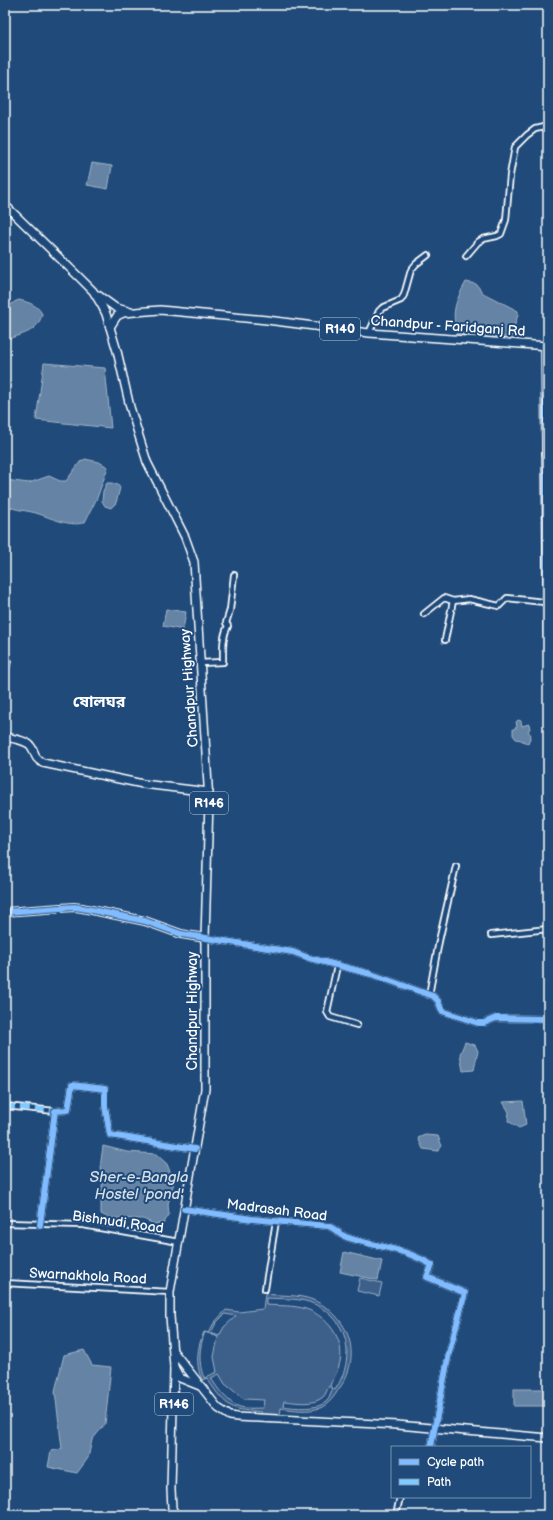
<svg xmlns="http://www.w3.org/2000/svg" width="553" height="1520" font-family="'Balsamiq Sans','Noto Sans Bengali',sans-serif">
<rect width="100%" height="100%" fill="#1f4a7a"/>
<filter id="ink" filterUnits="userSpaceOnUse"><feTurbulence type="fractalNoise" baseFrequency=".025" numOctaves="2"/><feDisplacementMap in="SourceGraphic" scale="8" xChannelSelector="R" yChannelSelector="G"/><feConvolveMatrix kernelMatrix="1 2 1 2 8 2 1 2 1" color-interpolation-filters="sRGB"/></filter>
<g filter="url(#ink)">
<g fill="#3c618b" stroke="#9eb0c5" fill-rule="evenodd">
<polygon points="360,1278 382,1283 379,1296 357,1291"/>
<path d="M265,1294c15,2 34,0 48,6 37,16 50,56 26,89 -5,7 -9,15 -19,19 -13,4 -26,2 -39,0l-1,8 -19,-1v-3c-6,-1 -13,-1 -19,-2 -16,-2 -27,-19 -35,-32l-5,2c-7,-16 -5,-33 2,-48l4,1 6,-10 12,-13 13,2 24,-3zM266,1298c14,1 30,0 43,4 40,14 48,55 26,88l-5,-5c4,-7 8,-14 10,-23 5,-23 -13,-46 -34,-53 -12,-4 -27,-3 -40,-4zM225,1314l11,2 -12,11 -5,9 -8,-3 5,-10zM205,1332l13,5 -4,20 3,15 -13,6c-6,-15 -5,-31 1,-46zM219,1374l6,10 19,15 20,1 -1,8c-6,0 -16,1 -23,-1 -12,-4 -23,-19 -29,-29zM329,1386l4,3c-2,3 -3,9 -6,12 -8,9 -33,7 -44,5l1,-5c12,1 29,5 39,-4 3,-2 4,-8 6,-11z"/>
</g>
<g fill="#6583a4" stroke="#a3b5c8">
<polygon points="92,163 112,166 108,189 87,185"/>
<path d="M466,282l10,2 7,9 35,18v4l-7,22 -54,-3c-6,-22 -2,-32 9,-52z"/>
<path d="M19,300c9,2 19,5 23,14 -4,19 -21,20 -37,26 0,-14 -3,-35 14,-40z"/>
<polygon points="44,363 105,368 111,428 36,420"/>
<path d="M85,459l14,3 9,5 -11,31 -12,24c-12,6 -34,-4 -46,-8 -11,-4 -23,-3 -34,-9v-25l24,3 20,-7 11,5h6l14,-19z"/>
<polygon points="107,483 112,483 118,485 120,488 116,503 111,508 105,506 102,501 103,491"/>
<polygon points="166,609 186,612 183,630 163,626"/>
<polygon points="518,720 521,721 522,726 529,724 530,729 528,731 531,735 528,744 521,740 516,739 513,735 513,729 517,727 516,722"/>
<polygon points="465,1042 475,1045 478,1051 474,1070 463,1071 460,1054"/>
<polygon points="523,1101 526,1125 519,1128 508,1121 509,1112 503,1102"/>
<polygon points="425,1135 438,1136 442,1146 438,1151 423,1149 418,1138"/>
<polygon points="103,1146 127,1152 156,1154 167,1164 174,1182 168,1204 169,1215 163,1224 154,1224 143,1219 109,1218 101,1214 101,1196 103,1178 100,1168"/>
<polygon points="344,1252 382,1261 378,1280 340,1272"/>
<polygon points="84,1350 92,1365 111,1367 105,1424 92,1440 88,1458 77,1473 48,1467 51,1451 62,1449 55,1391 64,1355"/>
<rect x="514" y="1389" width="32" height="17"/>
</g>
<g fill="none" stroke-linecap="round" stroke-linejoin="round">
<defs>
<g id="street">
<polyline points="466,256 478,242 483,239 497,236 501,234 506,220 510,175 515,147 527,135 535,129 548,126"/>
<polyline points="369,333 379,311 382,308 401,300 404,295 411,270 416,264 428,255"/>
<polyline points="424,614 444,598 453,601 469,599 499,606 507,598 544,602 547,601"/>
<polyline points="445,640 453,601"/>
<path d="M200,663l23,-1c0,-12 -1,-25 5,-36l-2,-3 4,-13 4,-35"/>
<polyline points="491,935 548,929"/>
<polyline points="205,938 293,952 309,958 371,974 433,996 438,1001 442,1011 478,1023 484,1023 496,1018 548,1019"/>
<polyline points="337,966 327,1012 330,1017 357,1025"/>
<polyline points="429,995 439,941 456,866"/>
<polyline points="5,1106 55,1111"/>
<path d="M184,1209l68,10 76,7c8,3 13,10 21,12 14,5 29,7 43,11 14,3 28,9 40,16l-5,12 38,16 -16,60 -18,94"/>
<polyline points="5,1223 83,1225 179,1242"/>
<polyline points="40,1225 55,1111 68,1110 72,1085 105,1089 105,1106 110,1135 195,1149"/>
<polyline points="5,1283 170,1292"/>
<polyline points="265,1289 276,1221"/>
<polyline points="396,1515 400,1497"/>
</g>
<g id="secondary">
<polyline points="545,346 548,644"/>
<polyline points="5,656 7,660 5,669"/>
<path d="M5,737c6,1 21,4 25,8 7,8 2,12 13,18l100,21 66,8"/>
<polyline points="5,912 74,907 82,908 145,921 181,934 205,938"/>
<polyline points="174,1352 218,1408 230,1416 237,1417 397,1425 548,1438"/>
<polyline points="174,1367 180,1378 200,1386"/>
</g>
<g id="primary">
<polyline points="5,205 80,278 93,291 102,306 106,314 117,351 130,407 147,462 185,537 194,562 209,801 205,938 205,1089 170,1292 170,1316 174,1367 171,1489 172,1508 175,1515"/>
<polyline points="98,295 116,308 128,311"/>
<polyline points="110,327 117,316 123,313 160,310 267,320 369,333 548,346"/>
</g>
</defs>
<use href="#street" stroke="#fff" stroke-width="8"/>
<use href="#secondary" stroke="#fff" stroke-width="10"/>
<use href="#primary" stroke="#fff" stroke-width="10"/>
<use href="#street" stroke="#1f4a7a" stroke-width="4.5"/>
<use href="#secondary" stroke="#1f4a7a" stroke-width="7"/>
<use href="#primary" stroke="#1f4a7a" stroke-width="7"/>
<polyline stroke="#80caff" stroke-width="5" stroke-dasharray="10 5" stroke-linecap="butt" points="5,1106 55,1111"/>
<defs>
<g id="cycleway">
<polyline points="545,346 548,644"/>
<polyline points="5,912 74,907 82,908 145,921 181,934 293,952 309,958 371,974 433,996 438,1001 442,1011 478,1023 484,1023 496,1018 548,1019"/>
<path d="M184,1209l68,10 76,7c8,3 13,10 21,12 14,5 29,7 43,11 14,3 28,9 40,16l-5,12 38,16 -16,60 -18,94"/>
<polyline points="40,1225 55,1111 68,1110 72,1085 105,1089 105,1106 110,1135 195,1149"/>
</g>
</defs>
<use href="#cycleway" stroke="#1f4a7a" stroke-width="8"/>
<use href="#cycleway" stroke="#80bcff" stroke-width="6"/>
</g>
</g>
<g text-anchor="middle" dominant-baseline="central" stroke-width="4" stroke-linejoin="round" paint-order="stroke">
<g fill="#1f4a7a" stroke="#bcc9d7" stroke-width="1">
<rect x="320" y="318" width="40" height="22" rx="3"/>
<rect x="190" y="792" width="38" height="22" rx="3"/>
<rect x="155" y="1393" width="38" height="22" rx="3"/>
</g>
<g font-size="13" font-weight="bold" fill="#fff">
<text x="340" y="329">R140</text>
<text x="209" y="803">R146</text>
<text x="174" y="1404">R146</text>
</g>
<g font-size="14" fill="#fff" stroke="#1f4a7a">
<text transform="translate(448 326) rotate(4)">Chandpur - Faridganj Rd</text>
<text transform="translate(189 688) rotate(-94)">Chandpur Highway</text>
<text transform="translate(192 1011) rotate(-90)">Chandpur Highway</text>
<text transform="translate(277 1210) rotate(7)">Madrasah Road</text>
<text transform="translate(118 1222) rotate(8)">Bishnudi Road</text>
<text transform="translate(88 1276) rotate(3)">Swarnakhola Road</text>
</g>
<g font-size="15" font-style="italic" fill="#d8e0e8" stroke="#1f4a7a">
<text x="139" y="1177">Sher-e-Bangla<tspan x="139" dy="17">Hostel 'pond'</tspan></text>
</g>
<g font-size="16" font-weight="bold" fill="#fff" stroke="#1f4a7a">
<text x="99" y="702">ষোলঘর</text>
</g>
</g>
<rect width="553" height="1520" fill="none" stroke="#1f4a7a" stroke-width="20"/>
<rect x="10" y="10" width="533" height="1500" fill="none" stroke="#fff" stroke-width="1.5" filter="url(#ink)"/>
<rect x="391" y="1446" width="140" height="52" fill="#1f4a7a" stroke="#7992af"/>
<rect x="399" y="1459" width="20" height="6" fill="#80bcff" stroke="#7992af"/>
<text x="427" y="1466" font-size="12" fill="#ffffff">Cycle path</text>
<rect x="399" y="1479" width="20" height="6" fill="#80caff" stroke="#7992af"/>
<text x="427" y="1486" font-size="12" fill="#ffffff">Path</text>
</svg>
